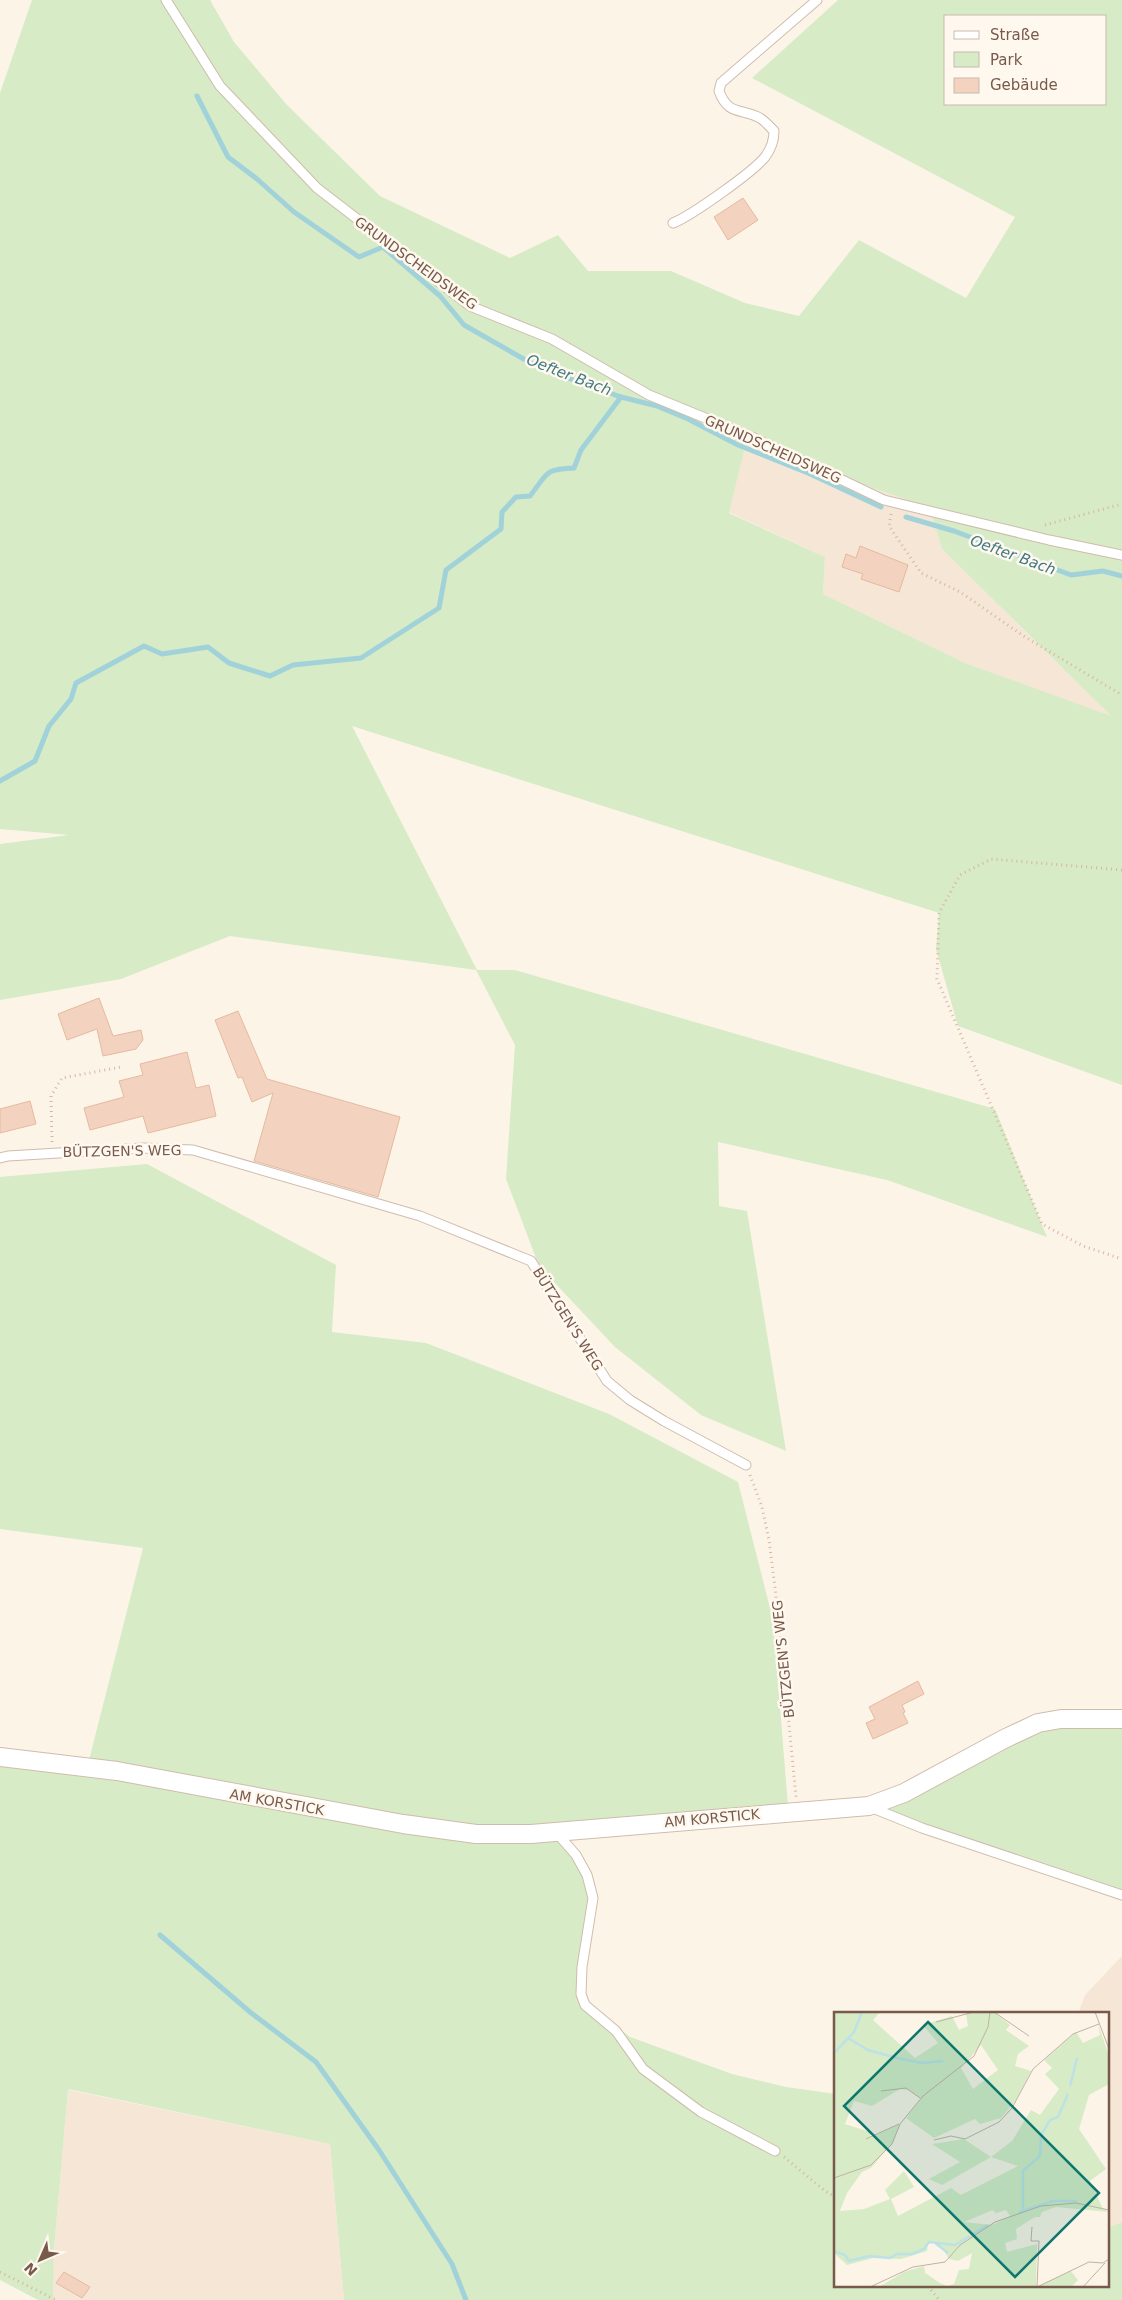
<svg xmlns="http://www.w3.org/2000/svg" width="1122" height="2300" font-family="'DejaVu Sans',sans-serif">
<rect width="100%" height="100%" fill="#fdf4e8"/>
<g fill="#f5e6d6">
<polygon points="746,443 930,508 942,549 1112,717 965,663 823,594 825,557 729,512"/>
<polygon points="1122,1956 1122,2222 1108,2228 1108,2014 1078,2014 1085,1995"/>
<polygon points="68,2088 69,2090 330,2144 344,2300 53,2300 54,2249"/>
</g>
<g fill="#d6ebc6" fill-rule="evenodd">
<path d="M32,0h178l24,42 53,63 93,91 130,62 48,-23 30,36h83l74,32 54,13 60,-76 107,58 49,-81 -263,-139 86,-78h284v1085l-164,-59 -22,-77 3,-36 -587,-187 125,244h38l480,139 52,128 -160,-57 -169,-38 1,64 28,5 39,240 -85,-36 -86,-68 -76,-81 -33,-87 9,-134 -39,-75 -246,-34 -109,43 -121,21v-156l69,-9 -69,-6v-736zM946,16h160v88h-160zM746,443l184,65 12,41 169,167 -146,-53 -142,-69 2,-37 -96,-44z"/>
<polygon points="147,1164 336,1265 332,1332 426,1343 609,1414 738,1482 773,1620 788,1806 555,1832 576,1856 592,1898 581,1994 603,2016 630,2037 732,2074 786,2087 836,2094 836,2286 1108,2286 1108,2228 1122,2222 1122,2300 344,2300 330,2144 68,2089 54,2249 53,2300 38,2300 0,2280 0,1758 87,1768 143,1548 0,1529 0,1177"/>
<polygon points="1122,1720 1122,1894 870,1806 1038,1724"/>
</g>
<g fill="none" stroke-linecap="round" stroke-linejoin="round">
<g stroke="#a2d2d9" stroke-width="5">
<polyline points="197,96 228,157 257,179 294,212 359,257 383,247 440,296 464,325 529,362 578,382 621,397 657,406 688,419 738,445 808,473 881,507"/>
<polyline points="906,517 954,531 1071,575 1103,571 1122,576"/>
<path d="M0,781l35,-20 14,-35 22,-27 5,-16 68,-37 18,8 46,-7 21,16 41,13 23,-11 68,-7 78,-50 7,-38 55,-41 1,-17 14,-15 14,-1c18,-23 14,-27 44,-28l7,-18 40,-53"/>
<polyline points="160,1935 250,2012 316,2062 379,2150 452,2264 466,2300"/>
</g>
</g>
<g fill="#f3d3bf" stroke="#e6b99f">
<polygon points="743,198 758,220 728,240 714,217"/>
<polygon points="860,546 908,565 899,592 861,579 863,574 842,567 846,554 856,558"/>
<polygon points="99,998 113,1036 141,1030 143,1040 136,1049 103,1056 97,1029 67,1040 58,1014"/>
<polygon points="238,1011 267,1079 400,1117 378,1197 254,1161 273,1093 252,1102 242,1077 238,1078 215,1020"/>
<polygon points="187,1052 196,1088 209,1085 216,1116 148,1133 143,1116 90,1130 84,1108 124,1097 119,1081 143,1075 140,1064"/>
<polygon points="30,1101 36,1124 0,1133 0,1109"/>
<polygon points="918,1681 924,1694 902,1705 905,1712 903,1713 908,1723 873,1739 866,1723 875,1719 869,1707"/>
<polygon points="64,2272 90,2287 82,2298 56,2283"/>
</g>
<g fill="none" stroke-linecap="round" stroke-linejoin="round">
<defs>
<g id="service">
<polyline points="166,0 220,86 317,188 470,306 552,339 649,395 754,438 884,500 1049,540 1122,555"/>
<path d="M673,223c18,-7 80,-51 92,-66 6,-8 9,-16 9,-26 -4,-4 -9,-10 -14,-13 -18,-10 -32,-2 -41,-27l2,-8 96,-83"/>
<polyline points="0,1158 8,1156 143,1148 193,1150 420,1216 531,1261 607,1381 630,1400 664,1421 746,1465"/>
<polyline points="870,1807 922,1828 1122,1895"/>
<polyline points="556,1832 576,1855 587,1875 593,1898 582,1967 581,1994 585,2005 616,2031 643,2069 701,2112 775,2151"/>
</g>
<polyline id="minor" points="0,1757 117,1771 403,1824 476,1834 531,1834 869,1806 904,1793 1004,1739 1038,1723 1061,1719 1122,1719"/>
</defs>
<use href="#service" stroke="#cfbcad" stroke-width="11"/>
<use href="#minor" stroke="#cfbcad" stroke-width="20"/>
<g stroke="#d8b6a2" stroke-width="3" stroke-dasharray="1 4" stroke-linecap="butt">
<polyline points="891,514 889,526 921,573 960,592 1025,637 1122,695"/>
<polyline points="1045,525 1122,504"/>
<polyline points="1122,870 991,859 960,875 939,913 937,979 1042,1224 1083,1246 1122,1259"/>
<polyline points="52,1142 51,1096 62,1078 121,1067"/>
<polyline points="750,1475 762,1507 769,1540 779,1620 796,1797"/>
<polyline points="784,2157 825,2191 836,2197"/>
<polyline points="0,2272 56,2300"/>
<polyline points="928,2286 939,2300"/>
</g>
<use href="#service" stroke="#fff" stroke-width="9"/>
<use href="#minor" stroke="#fff" stroke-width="18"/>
</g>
<g text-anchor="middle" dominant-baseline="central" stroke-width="5" stroke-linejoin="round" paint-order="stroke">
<g font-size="14" fill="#785a4b" stroke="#fff8ef">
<text transform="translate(416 263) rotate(36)">GRUNDSCHEIDSWEG</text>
<text transform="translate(773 449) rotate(24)">GRUNDSCHEIDSWEG</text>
<text transform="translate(122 1151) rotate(-1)">BÜTZGEN'S WEG</text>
<text transform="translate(568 1319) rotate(58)">BÜTZGEN'S WEG</text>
<text transform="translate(783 1659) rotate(-96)">BÜTZGEN'S WEG</text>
<text transform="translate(277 1802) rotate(10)">AM KORSTICK</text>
<text transform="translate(712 1818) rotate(-5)">AM KORSTICK</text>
</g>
<g font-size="15" font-style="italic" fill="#417a84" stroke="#fff8ef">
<text transform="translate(569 375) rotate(21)">Oefter Bach</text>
<text transform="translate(1013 555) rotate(20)">Oefter Bach</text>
</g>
</g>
<g transform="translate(834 2012)">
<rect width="275" height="275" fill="#fdf4e8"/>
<path d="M0,0h46l-7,8 42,38 23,-15 -15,-18 29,-9 7,14 9,-4 -2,-12 9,-2h19l16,13 -4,5 23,16 -11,8 -3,12 16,5 -15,29 -15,18 -21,6 -5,-5 -41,19 -28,-20 15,-19 -12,-9 -9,-1 -28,17 -18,-5 -9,23 25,8v6l30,-14 -7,18 -22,26 -9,4 -15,21 -7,18 24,-2 26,-10 -5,-9 19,-19 10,16 -23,12 7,17 53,-28 10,7 57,-29 -27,-9 -49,28 -13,-6 31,-17 -28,-18 32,-5 27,18 21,-16 19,-31 9,5 19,-26 -14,-15 7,-6 -8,-8 32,-28 7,11 17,-8 -2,-11 11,32v28l-20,11 -10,34 27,40 -16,12 13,28 6,3 -53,-5 -14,5 -2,5h-5l-19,12 1,10 -12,4 2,9 30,-8 -1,43h-157l25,-15 20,-6 1,7 15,10 7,3 7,-2 5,-14 10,-1 3,-16 -14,8 -9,-2 -7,-12 -9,-5 -5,1 -1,8 -26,8 -28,-1 -26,7 -13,-12zM147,33l17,25 -25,19 -12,-21zM159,198l3,3 10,-3 4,6 -18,9 -28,-3zM237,259l7,9 -7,7h-35z" fill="#d6ebc6" fill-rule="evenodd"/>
<path fill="none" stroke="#bce2e7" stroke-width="2.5" d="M14,26l20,12 29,8 25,5 21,-2M0,41l20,-21 8,-20M236,74l7,-28M189,198v-39l17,-15 1,-21 9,-15 8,-3 10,-23M185,200l34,-11h24M100,230l14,11M0,239l11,4 4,6 20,-5 21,2 7,-4h15l12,-5 5,-7 26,3 33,-20"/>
<path fill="none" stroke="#c4b1a4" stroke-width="1" d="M160,0l35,24M261,0l14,37M102,10l38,-10M47,79l25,-3 14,10M32,127l33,-15M100,128l17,-4 14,3 34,-17 13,-14 21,-39 40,-35 26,-10M0,166l37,-13 21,-21 8,-20 23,-28 51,-40 14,-29 2,-15M198,215l-1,14h8l-2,46M36,275l43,-20 32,-5 15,-17 35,-23 46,-16 35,-3 33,7M203,275l52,-25 14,1 6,-4M249,275l22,-24"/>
<path fill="#0f766e" fill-opacity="0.15" stroke="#0f766e" stroke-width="2.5" d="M94,10l171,171 -84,84 -171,-171z"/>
<rect width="275" height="275" fill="none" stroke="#785a4b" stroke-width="2.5"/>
</g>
<rect x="944" y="15" width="162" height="90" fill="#fff8ef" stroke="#c9b9ad"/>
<rect x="954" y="31" width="25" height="8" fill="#ffffff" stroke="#c9b9ad"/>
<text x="990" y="40" font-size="15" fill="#785a4b">Straße</text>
<rect x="954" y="52" width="25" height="15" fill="#d6ebc6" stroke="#c9b9ad"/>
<text x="990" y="65" font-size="15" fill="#785a4b">Park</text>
<rect x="954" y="78" width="25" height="15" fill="#f3d3bf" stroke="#c9b9ad"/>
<text x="990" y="90" font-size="15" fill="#785a4b">Gebäude</text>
<g transform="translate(40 2260) rotate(225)" stroke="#fff8ef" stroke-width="4" paint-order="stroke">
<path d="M0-4L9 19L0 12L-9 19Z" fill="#785a4b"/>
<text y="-8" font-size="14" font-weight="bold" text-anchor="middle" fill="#785a4b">N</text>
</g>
</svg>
